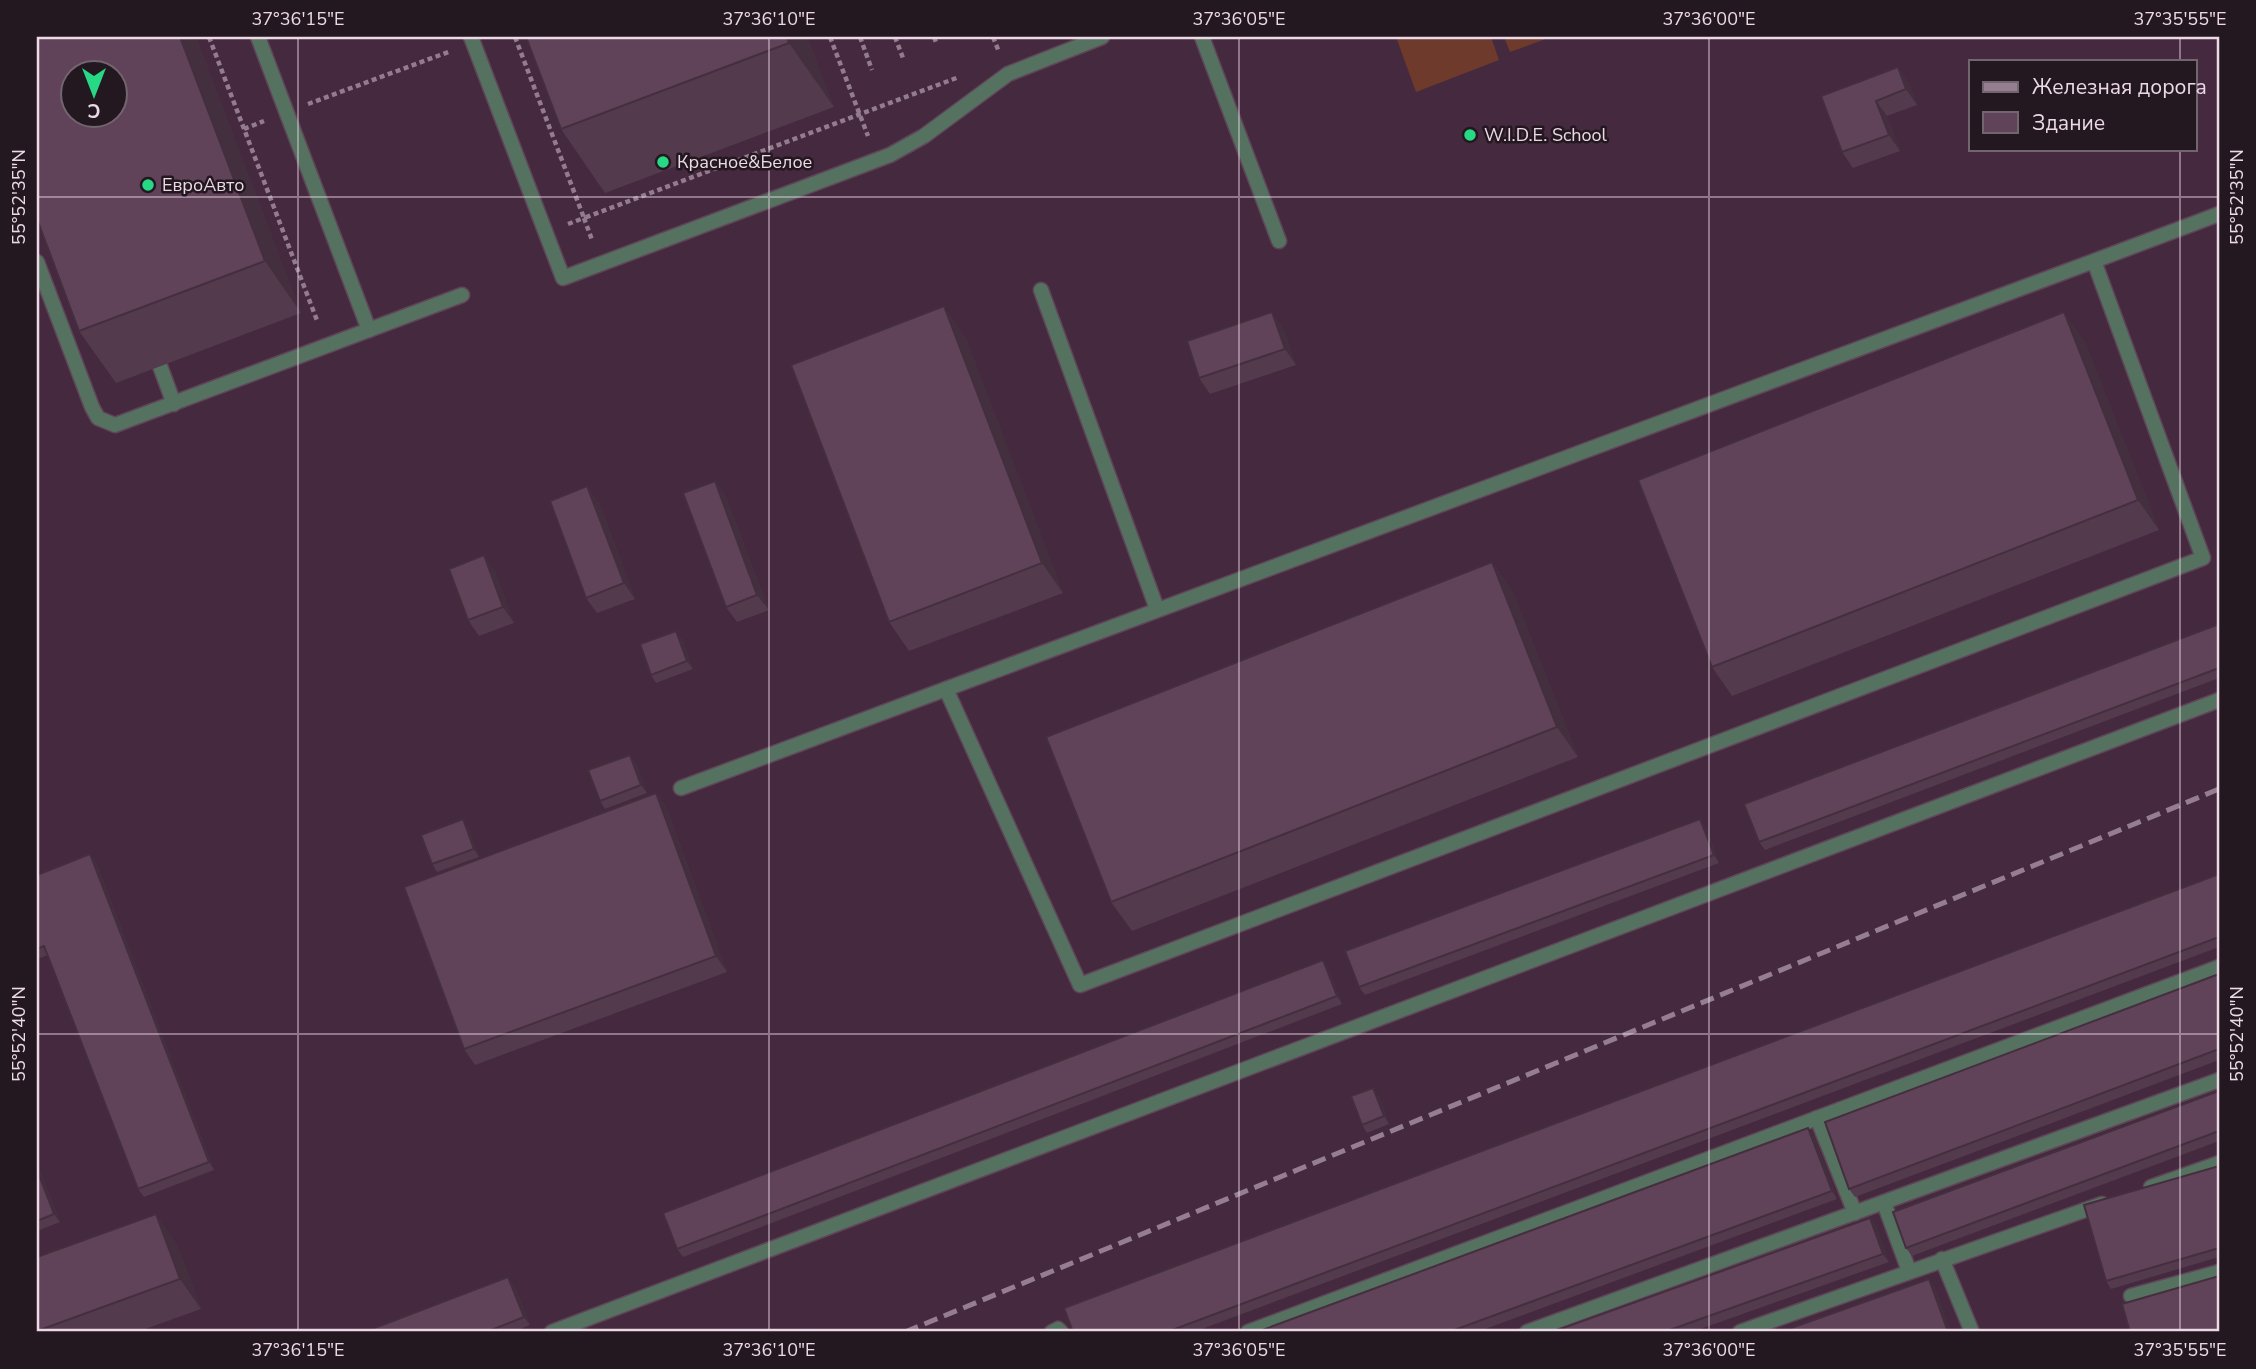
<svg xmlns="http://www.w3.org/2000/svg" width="2256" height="1369" font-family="'Nunito Sans',sans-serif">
<rect width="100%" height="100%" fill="#45293e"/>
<g fill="#6e3a2b">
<polygon points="1396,37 1491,37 1499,60 1416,92"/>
<polygon points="1504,37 1551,37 1510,52"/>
</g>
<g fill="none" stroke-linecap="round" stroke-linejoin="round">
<defs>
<g id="lane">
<polyline points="258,37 369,330"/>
<polyline points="471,37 563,278 890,155 924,136 1008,74 1102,37"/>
<polyline points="1202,37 1279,241"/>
<polyline points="2094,261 2203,558 1080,985 946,689 2094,261 2219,214"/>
<polyline points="37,262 92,407 98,418 115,425 462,295"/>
<polyline points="1041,290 1157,609"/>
<polyline points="160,366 174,404"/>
<polyline points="681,788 946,689"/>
<polyline points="1817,1118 1855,1213"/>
<polyline points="2151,1187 2219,1163"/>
<polyline points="1884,1203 1909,1271"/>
<polyline points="1942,1259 1972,1332"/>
<polyline points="2131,1296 2219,1272"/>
<polyline points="552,1332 2219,700"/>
<polyline points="1052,1332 1058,1329 1061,1332"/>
<polyline points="1248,1332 2219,967"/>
<polyline points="1527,1332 2219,1080"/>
<polyline points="1740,1332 2102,1204"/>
</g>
</defs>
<use href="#lane" stroke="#604559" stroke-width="17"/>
<g stroke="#937c8d" stroke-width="4.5" stroke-dasharray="5 3.5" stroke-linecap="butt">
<polyline points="209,37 318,323"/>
<polyline points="515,37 584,218 959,77"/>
<polyline points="830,37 868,136"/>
<polyline points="860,37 872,70"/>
<polyline points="895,37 903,58"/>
<polyline points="934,37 937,45"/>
<polyline points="993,37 999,52"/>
<polyline points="308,104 451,51"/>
<polyline points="244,129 264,121"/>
<polyline points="568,224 584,218 592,240"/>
</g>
<use href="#lane" stroke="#54725f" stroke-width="14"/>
<polyline stroke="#957e8f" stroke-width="5" stroke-dasharray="14 7" stroke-linecap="butt" points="905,1332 2219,789"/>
</g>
<g fill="#533a4d">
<polygon points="196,37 301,313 116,383 79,331"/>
<polygon points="807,37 834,107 605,193 561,129"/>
<polygon points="1909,83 1917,105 1887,116 1900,151 1853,168 1842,152 1821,96"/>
<polygon points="1283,328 1296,365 1210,394 1199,378"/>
<polygon points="965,336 1063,593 909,651 889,622"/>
<polygon points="2085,342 2159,530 1732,696 1712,667"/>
<polygon points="715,481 726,497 769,610 737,622 726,607"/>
<polygon points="599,502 635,599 597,613 586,598"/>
<polygon points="1492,562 1513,592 1578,757 1132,931 1111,902"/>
<polygon points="495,571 514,623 479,636 468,620"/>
<polygon points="2219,624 2219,678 1765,850 1759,842"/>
<polygon points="682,639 693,669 656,683 651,675"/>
<polygon points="636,763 647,793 605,809 600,801"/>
<polygon points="656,793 667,809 727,972 475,1065 464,1049"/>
<polygon points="468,827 479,857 437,872 432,864"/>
<polygon points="1706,827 1719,863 1365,995 1359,987"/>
<polygon points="96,862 214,1170 144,1197 138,1189 48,955 37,959 37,875"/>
<polygon points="2219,874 2219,947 1194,1332 1073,1332"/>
<polygon points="1323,960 1328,968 1342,1004 683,1257 677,1249"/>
<polygon points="2219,974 2219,1060 1855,1197 1849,1189"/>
<polygon points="2219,1091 2219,1141 1912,1256 1906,1248"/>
<polygon points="1379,1096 1389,1124 1367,1133 1362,1125"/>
<polygon points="1808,1128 1814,1136 1837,1199 1477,1332 1257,1332"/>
<polygon points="37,1163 60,1222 37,1231"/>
<polygon points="2219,1166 2219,1257 2111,1289 2106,1281"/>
<polygon points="1870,1218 1876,1226 1889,1262 1692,1332 1552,1332"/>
<polygon points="177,1244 201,1309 137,1332 37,1332 37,1257"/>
<polygon points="514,1285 530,1325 513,1332 364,1332"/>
</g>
<g fill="#442f3e">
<polygon points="180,37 196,37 301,313 265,261"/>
<polygon points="787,37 807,37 834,107 789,43"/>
<polygon points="1898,67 1909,83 1917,105 1906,89"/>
<polygon points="1876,101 1887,116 1900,151 1889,135"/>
<polygon points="944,306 965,336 1063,593 1042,563"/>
<polygon points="1272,312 1283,328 1296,365 1285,349"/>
<polygon points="2064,312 2085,342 2159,530 2138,500"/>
<polygon points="715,481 726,497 769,610 757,595"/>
<polygon points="587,486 599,502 635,599 624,583"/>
<polygon points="484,555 495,571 514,623 503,607"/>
<polygon points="1492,562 1513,592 1578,757 1557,727"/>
<polygon points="676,631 682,639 693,669 687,661"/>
<polygon points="630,755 636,763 647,793 641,785"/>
<polygon points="656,793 667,809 727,972 716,956"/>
<polygon points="463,819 468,827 479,857 474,849"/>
<polygon points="1700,819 1706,827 1719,863 1714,855"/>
<polygon points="90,854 96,862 214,1170 209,1162"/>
<polygon points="1323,960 1328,968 1342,1004 1337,996"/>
<polygon points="1373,1088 1379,1096 1389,1124 1384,1116"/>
<polygon points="1808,1128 1814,1136 1837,1199 1832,1191"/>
<polygon points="37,1163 60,1222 54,1214 37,1170"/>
<polygon points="156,1214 177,1244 201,1309 180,1279"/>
<polygon points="1870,1218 1876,1226 1889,1262 1883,1254"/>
<polygon points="508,1277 514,1285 530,1325 524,1317"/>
<polygon points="1929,1279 1935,1287 1951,1332 1948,1332"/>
</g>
<g fill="#614359" stroke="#442f3e" stroke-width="2" fill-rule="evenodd">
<path d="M37,37h143l85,224 -186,70 -42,-112zM74,74h42v42h-42z"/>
<polygon points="526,37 787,37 789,43 561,129"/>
<polygon points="1898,67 1906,89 1876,101 1889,135 1842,152 1821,96"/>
<polygon points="944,306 1042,563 889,622 791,365"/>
<polygon points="1272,312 1285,349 1199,378 1187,341"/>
<polygon points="2064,312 2138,500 1712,667 1638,480"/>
<polygon points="715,481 757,595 726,607 683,493"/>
<polygon points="587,486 624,583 586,598 550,501"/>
<polygon points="484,555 503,607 468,620 449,569"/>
<polygon points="1492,562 1557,727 1111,902 1046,737"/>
<polygon points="2219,624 2219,668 1759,842 1744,804"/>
<polygon points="676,631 687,661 651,675 640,644"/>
<polygon points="630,755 641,785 600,801 588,770"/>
<polygon points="656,793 716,956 464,1049 404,887"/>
<polygon points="463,819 474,849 432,864 421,835"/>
<polygon points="1700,819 1714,855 1359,987 1345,951"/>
<polygon points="90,854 209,1162 138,1189 44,946 37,949 37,875"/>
<polygon points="2219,874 2219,937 1167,1332 1073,1332 1064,1308"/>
<polygon points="1323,960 1337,996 677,1249 663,1213"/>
<polygon points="2219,974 2219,1049 1849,1189 1825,1122"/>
<polygon points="1373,1088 1384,1116 1362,1125 1351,1096"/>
<polygon points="2219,1091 2219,1131 1906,1248 1893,1212"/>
<polygon points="1808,1128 1832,1191 1449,1332 1257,1332"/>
<polygon points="2219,1166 2219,1248 2106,1281 2084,1205"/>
<polygon points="37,1170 54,1214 37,1221"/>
<polygon points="156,1214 180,1279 37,1331 37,1257"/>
<polygon points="1870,1218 1883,1254 1664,1332 1552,1332"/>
<polygon points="2219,1276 2219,1332 2130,1332 2122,1304"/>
<polygon points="508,1277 524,1317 486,1332 364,1332"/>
<polygon points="1929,1279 1948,1332 1780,1332"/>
</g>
<path fill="none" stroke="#ebd9e6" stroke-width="2" stroke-opacity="0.45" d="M298,37v1295M769,37v1295M1239,37v1295M1709,37v1295M2180,37v24M2180,149v1183M37,197h2182M37,1034h2182"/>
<g fill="#27d885" stroke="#231720" stroke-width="2.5">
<circle cx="1470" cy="135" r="7"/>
<circle cx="663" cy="162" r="7"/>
<circle cx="148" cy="185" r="7"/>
</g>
<g text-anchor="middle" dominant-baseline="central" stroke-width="5" stroke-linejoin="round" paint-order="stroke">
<g font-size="18" fill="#ebd9e6" stroke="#231720" text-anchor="start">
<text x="1484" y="135">W.I.D.E. School</text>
<text x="677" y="162">Красное&amp;Белое</text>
<text x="162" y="185">ЕвроАвто</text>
</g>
</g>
<rect width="2256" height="1369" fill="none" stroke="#231720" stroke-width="77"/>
<rect x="1969" y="60" width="228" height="91" fill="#231720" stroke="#73656f" stroke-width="2"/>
<rect x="1983" y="82" width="35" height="10" fill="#957e8f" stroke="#73656f" stroke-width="2"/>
<text x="2032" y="94" font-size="21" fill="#ebd9e6">Железная дорога</text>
<rect x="1983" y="112" width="35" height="21" fill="#614359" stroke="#73656f" stroke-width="2"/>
<text x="2032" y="130" font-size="21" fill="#ebd9e6">Здание</text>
<g transform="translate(94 94) rotate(180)"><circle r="33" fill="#231720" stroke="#73656f" stroke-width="2"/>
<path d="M0-5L12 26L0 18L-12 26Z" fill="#27d885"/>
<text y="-10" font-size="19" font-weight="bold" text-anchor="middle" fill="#ebd9e6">С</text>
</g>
<rect x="38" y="38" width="2180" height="1292" fill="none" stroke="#ebd9e6" stroke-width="2.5"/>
<g font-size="18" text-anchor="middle" fill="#ebd9e6">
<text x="298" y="25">37°36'15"E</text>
<text x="769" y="25">37°36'10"E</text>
<text x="1239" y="25">37°36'05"E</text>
<text x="1709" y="25">37°36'00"E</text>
<text x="2180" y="25">37°35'55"E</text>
<text transform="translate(2237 197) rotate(-90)" y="6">55°52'35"N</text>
<text transform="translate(19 197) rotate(-90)" y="6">55°52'35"N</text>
<text transform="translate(2237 1034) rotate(-90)" y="6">55°52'40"N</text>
<text transform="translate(19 1034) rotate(-90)" y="6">55°52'40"N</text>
<text x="298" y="1356">37°36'15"E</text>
<text x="769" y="1356">37°36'10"E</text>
<text x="1239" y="1356">37°36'05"E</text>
<text x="1709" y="1356">37°36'00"E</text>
<text x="2180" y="1356">37°35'55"E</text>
</g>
</svg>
